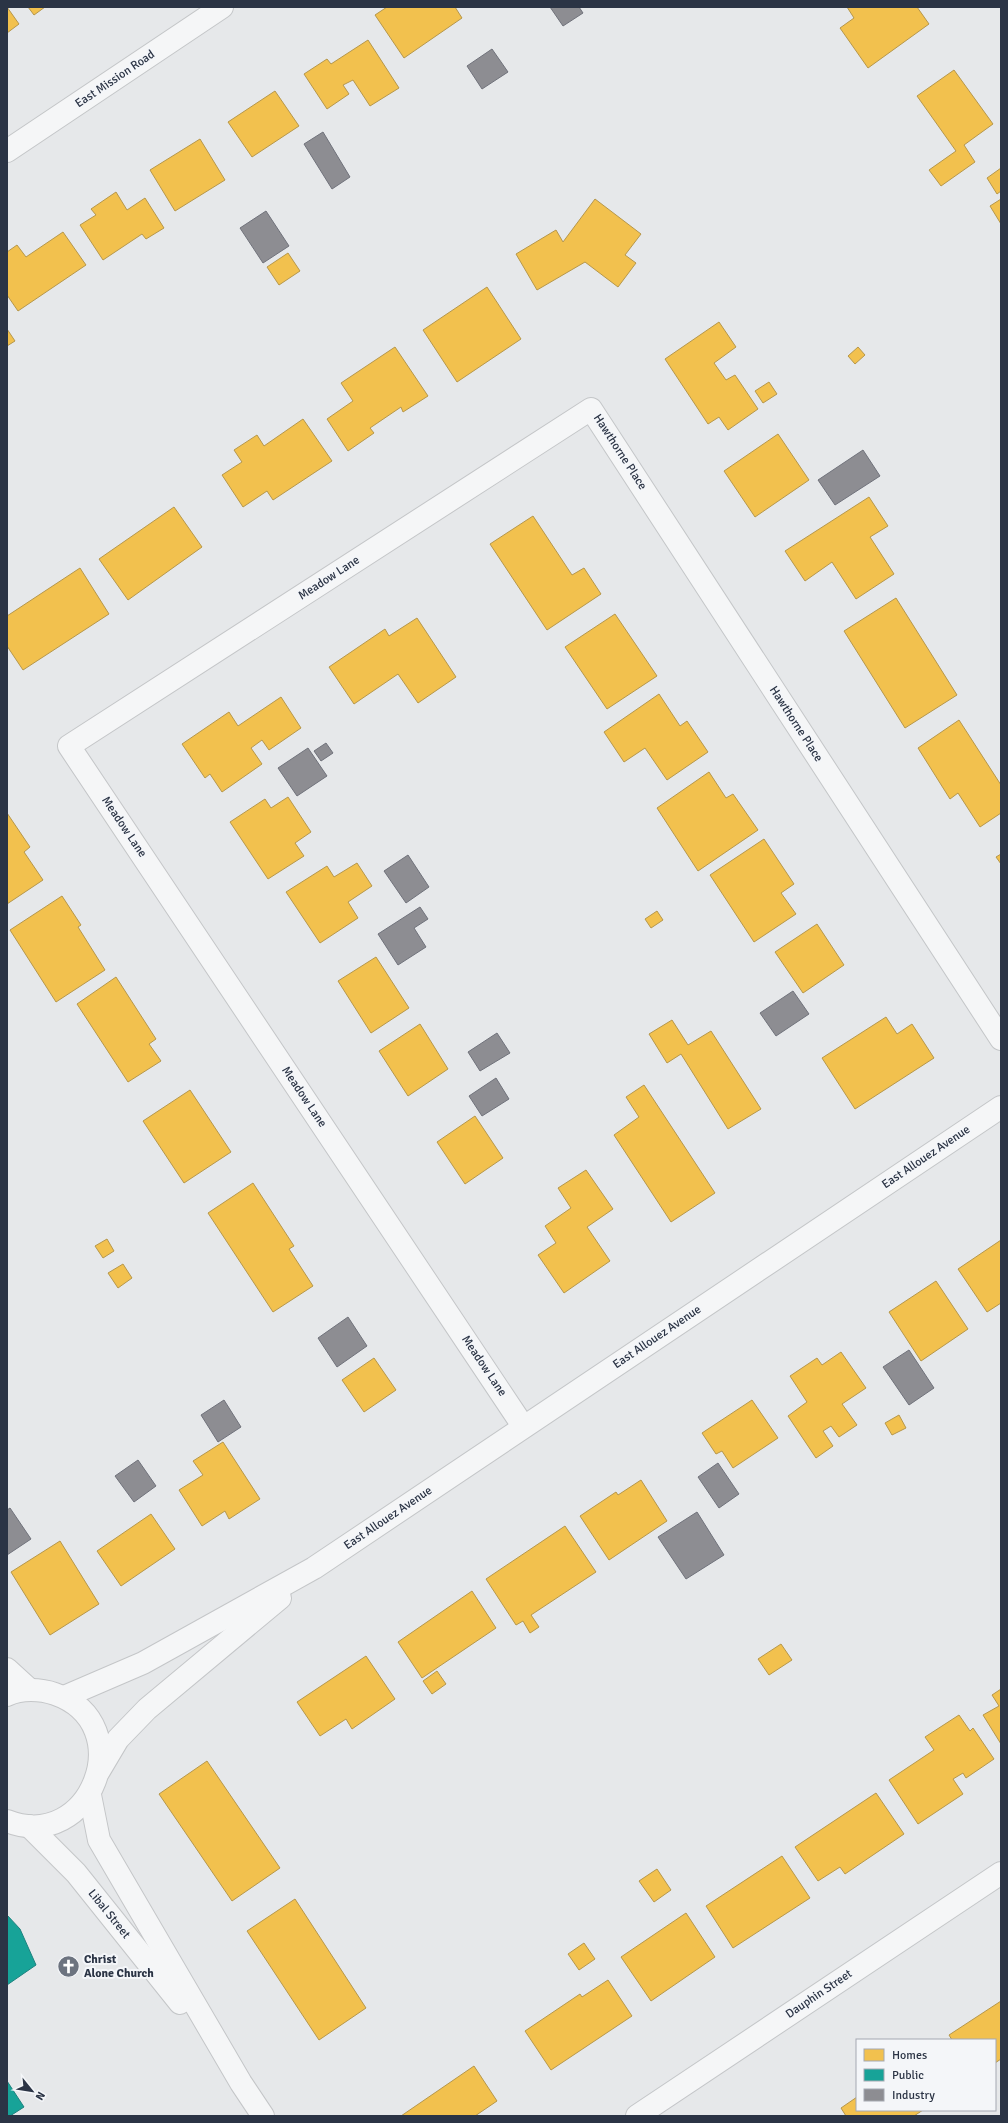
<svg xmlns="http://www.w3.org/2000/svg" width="1008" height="2123" font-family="Signika,sans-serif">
<rect width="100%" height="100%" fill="#e6e8ea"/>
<g fill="#f2c14e" stroke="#b6974b">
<polygon points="7,7 19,24 7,33"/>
<polygon points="28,7 45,7 34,15"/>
<polygon points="387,7 455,7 462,18 404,58 375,15"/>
<polygon points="847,7 917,7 929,24 868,68 840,28 854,18"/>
<polygon points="368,40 399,88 370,106 353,80 343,85 349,94 327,109 304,74 327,59 331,64"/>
<polygon points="954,70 993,124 964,145 975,162 941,186 929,170 956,151 917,96"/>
<polygon points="275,91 299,126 252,157 228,122"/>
<polygon points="200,139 225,180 175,211 150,170"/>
<polygon points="1001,168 1001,191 997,194 987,178"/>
<polygon points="116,192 127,210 145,198 164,228 146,239 142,234 103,260 80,225 96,215 91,209"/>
<polygon points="595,199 641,234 625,255 636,263 618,287 585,262 537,290 516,254 556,230 563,242"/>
<polygon points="1001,199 1001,224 990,206"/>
<polygon points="63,232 86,265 18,311 7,295 7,252 17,245 26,257"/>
<polygon points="288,253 300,271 279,285 267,267"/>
<polygon points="487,287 521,339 457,382 423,330"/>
<polygon points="719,322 736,347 714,363 726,380 735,375 758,409 728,430 719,417 708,424 665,359"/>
<polygon points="7,329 15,341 7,346"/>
<polygon points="395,347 428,396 403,412 401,407 370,428 374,433 348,451 327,419 353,401 341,383"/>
<polygon points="858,347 865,355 855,364 848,356"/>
<polygon points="769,382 777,394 763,403 755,391"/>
<polygon points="303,419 332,461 273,500 267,491 243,507 222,475 242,462 234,450 257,435 264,446"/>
<polygon points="778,434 809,480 755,517 724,471"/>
<polygon points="869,497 888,526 870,537 894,574 856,599 832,562 805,581 785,551"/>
<polygon points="174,507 202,547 128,600 99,559"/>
<polygon points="533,516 572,575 584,568 601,594 547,630 490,544"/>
<polygon points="80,568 109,614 23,670 7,646 7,616"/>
<polygon points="896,598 957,695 905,728 844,631"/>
<polygon points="615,614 657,676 607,709 565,647"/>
<polygon points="417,618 456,677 418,703 398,674 354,704 329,667 385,629 389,636"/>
<polygon points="659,694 680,726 687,721 708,752 667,780 645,748 624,762 604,732"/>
<polygon points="281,697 301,728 269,750 262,740 251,748 262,764 222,792 210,774 205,778 182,744 229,712 238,726"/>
<polygon points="959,720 1001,785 1001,813 980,827 958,793 950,799 918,748"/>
<polygon points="709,772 726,798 733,794 758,830 698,871 657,808"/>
<polygon points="288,797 311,832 295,843 304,856 268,879 230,822 265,799 271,808"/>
<polygon points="7,813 30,847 24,852 43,880 7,904"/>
<polygon points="764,839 794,884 781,893 796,914 754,942 710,875"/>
<polygon points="1001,854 1001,864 996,857"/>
<polygon points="357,863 372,886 348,902 358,918 320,943 286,892 327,866 334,877"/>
<polygon points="62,896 81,925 78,927 105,970 56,1002 10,930"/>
<polygon points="657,911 663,920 651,928 645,919"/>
<polygon points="817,924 844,965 803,993 775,952"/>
<polygon points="376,957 409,1008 371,1033 338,981"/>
<polygon points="116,977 156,1039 149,1044 161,1061 128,1082 77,1004"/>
<polygon points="886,1017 897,1034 912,1024 934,1058 855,1109 822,1058"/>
<polygon points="672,1020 688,1045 711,1031 761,1109 728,1129 681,1054 667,1063 649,1034"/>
<polygon points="420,1024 448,1069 408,1096 379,1051"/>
<polygon points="644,1085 715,1193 671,1222 614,1135 639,1117 626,1097"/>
<polygon points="190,1090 231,1152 184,1183 143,1121"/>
<polygon points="475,1116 503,1158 465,1184 437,1142"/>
<polygon points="586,1170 613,1209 587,1227 610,1261 564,1293 538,1255 556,1243 545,1226 571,1208 558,1188"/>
<polygon points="253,1183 294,1246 289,1249 313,1286 273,1312 208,1213"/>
<polygon points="107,1239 114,1251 103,1258 95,1246"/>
<polygon points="1001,1240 1001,1303 987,1312 958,1269"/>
<polygon points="123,1264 132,1278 118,1288 108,1273"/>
<polygon points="936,1281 968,1329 921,1361 889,1312"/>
<polygon points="841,1352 866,1388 842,1404 857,1425 839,1437 831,1426 823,1431 833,1446 816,1458 788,1416 807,1402 790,1376 817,1358 822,1365"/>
<polygon points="374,1358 396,1390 364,1412 342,1380"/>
<polygon points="752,1400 778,1438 733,1468 722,1451 716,1454 702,1433"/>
<polygon points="899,1415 906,1428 892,1435 885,1423"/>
<polygon points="223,1442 260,1499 229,1519 225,1511 202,1526 179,1490 203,1475 193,1461"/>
<polygon points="641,1480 667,1521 609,1560 580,1516 616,1492 618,1495"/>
<polygon points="151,1514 175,1549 121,1586 97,1551"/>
<polygon points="565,1526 596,1572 531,1615 539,1627 530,1633 523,1621 516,1625 486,1579"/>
<polygon points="60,1541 99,1604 50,1635 11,1572"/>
<polygon points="472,1591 496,1628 422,1678 398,1642"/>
<polygon points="781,1644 792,1660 769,1675 758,1659"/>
<polygon points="366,1656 395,1699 352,1729 346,1719 320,1736 297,1702"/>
<polygon points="437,1671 446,1684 432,1694 423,1681"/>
<polygon points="1001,1689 1001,1744 983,1715 999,1706 992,1695"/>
<polygon points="959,1715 970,1731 973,1728 994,1759 966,1778 963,1773 953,1779 963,1794 918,1824 889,1780 934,1750 925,1737"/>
<polygon points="207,1761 280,1868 232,1901 159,1794"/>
<polygon points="876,1793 904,1834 845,1874 840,1867 818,1881 795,1847"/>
<polygon points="782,1856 810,1898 733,1948 706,1906"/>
<polygon points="657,1869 671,1890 654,1902 639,1881"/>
<polygon points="295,1899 366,2008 319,2040 247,1931"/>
<polygon points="686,1913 715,1957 651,2001 621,1957"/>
<polygon points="584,1943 595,1959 579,1970 568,1954"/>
<polygon points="608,1980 632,2016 551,2070 525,2031 580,1994 582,1997"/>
<polygon points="1001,2001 1001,2059 995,2063 995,2040 952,2040 949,2035"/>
<polygon points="474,2066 497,2101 475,2116 401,2116"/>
<polygon points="857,2097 857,2110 923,2110 914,2116 846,2116 841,2108"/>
</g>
<g fill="#17a398" stroke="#1d827f">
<polygon points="7,1915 20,1929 36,1965 7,1985"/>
<polygon points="7,2081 24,2107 10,2116 7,2116"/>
</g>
<g fill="#8d8d92" stroke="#70727b">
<polygon points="550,7 579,7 583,13 563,26"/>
<polygon points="492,49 508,72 482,89 467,66"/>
<polygon points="323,132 350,177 332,189 304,144"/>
<polygon points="266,211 289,246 263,263 240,228"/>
<polygon points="863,450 880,476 835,505 818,480"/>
<polygon points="326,743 333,753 321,761 314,751"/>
<polygon points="308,748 327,776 297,796 278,768"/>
<polygon points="408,855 429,887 406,903 384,871"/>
<polygon points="420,907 428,919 414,928 426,947 398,965 378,934"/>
<polygon points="793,991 809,1014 776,1036 760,1013"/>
<polygon points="497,1033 510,1053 480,1071 468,1052"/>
<polygon points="496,1078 509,1099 482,1116 469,1096"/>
<polygon points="348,1317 367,1346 337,1367 318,1338"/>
<polygon points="909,1350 934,1388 909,1405 883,1367"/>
<polygon points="224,1400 241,1427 218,1442 201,1415"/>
<polygon points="138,1460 156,1486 134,1502 115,1476"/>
<polygon points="718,1463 739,1494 719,1508 698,1477"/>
<polygon points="10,1508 31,1539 7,1555 7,1510"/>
<polygon points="697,1512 724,1555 686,1579 658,1537"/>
</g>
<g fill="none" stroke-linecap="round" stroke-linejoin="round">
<defs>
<g id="minor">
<polyline points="7,151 222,7"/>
<polyline points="523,1426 69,746 591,409 1001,1039"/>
<polyline points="7,1669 30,1690"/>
<path d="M7,1695c14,-7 34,-6 48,-1 86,30 36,160 -48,127"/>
<polyline points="64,1697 143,1663 314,1568 1001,1107"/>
<polyline points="99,1771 118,1739 147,1709 280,1598"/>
<polyline points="90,1795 99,1840 241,2083 263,2116"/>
<polyline points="29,1826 76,1873 180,2003"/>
<polyline points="637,2116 1001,1873"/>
</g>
</defs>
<use href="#minor" stroke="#c4c6c8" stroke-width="24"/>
<use href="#minor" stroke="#f5f6f7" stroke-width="22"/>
</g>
<defs>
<symbol id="church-disc" viewBox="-11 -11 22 22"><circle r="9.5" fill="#6c737f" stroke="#f4f6f9"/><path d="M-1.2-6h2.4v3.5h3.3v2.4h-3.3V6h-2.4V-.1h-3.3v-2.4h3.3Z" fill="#fff"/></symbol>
</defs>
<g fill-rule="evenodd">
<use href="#church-disc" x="56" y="1954" width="25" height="25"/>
</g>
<g text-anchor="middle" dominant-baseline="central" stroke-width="4" stroke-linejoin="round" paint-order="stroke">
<g font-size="12" fill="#2b3445" stroke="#f4f6f9">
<text transform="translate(115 79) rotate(-34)">East Mission Road</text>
<text transform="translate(620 452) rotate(57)">Hawthorne Place</text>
<text transform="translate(329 578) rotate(-33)">Meadow Lane</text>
<text transform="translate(796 724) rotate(57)">Hawthorne Place</text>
<text transform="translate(124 827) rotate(56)">Meadow Lane</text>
<text transform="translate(304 1097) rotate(56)">Meadow Lane</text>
<text transform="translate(926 1157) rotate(-34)">East Allouez Avenue</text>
<text transform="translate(657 1337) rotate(-34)">East Allouez Avenue</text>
<text transform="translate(484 1366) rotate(56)">Meadow Lane</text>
<text transform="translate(388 1518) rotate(-34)">East Allouez Avenue</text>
<text transform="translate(109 1914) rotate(51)">Libal Street</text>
<text transform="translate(819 1994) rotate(-34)">Dauphin Street</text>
</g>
<g font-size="12" font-weight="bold" fill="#2b3445" stroke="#f4f6f9" text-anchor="start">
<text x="84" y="1959">Christ<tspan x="84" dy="14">Alone Church</tspan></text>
</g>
</g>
<rect width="1008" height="2123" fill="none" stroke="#2b3445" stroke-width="16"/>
<rect x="856" y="2039" width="140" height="72" fill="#f4f6f9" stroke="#a4a8b1"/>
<rect x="864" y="2049" width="20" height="12" fill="#f2c14e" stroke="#a4a8b1"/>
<text x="892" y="2059" font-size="12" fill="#2b3445">Homes</text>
<rect x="864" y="2069" width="20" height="12" fill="#17a398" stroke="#a4a8b1"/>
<text x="892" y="2079" font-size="12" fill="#2b3445">Public</text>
<rect x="864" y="2089" width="20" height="12" fill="#8d8d92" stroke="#a4a8b1"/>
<text x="892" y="2099" font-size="12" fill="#2b3445">Industry</text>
<g transform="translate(32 2091) rotate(120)" stroke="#f4f6f9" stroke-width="3" paint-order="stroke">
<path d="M0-3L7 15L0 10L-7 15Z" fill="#2b3445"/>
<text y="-6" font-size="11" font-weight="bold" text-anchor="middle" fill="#2b3445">N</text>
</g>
</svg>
